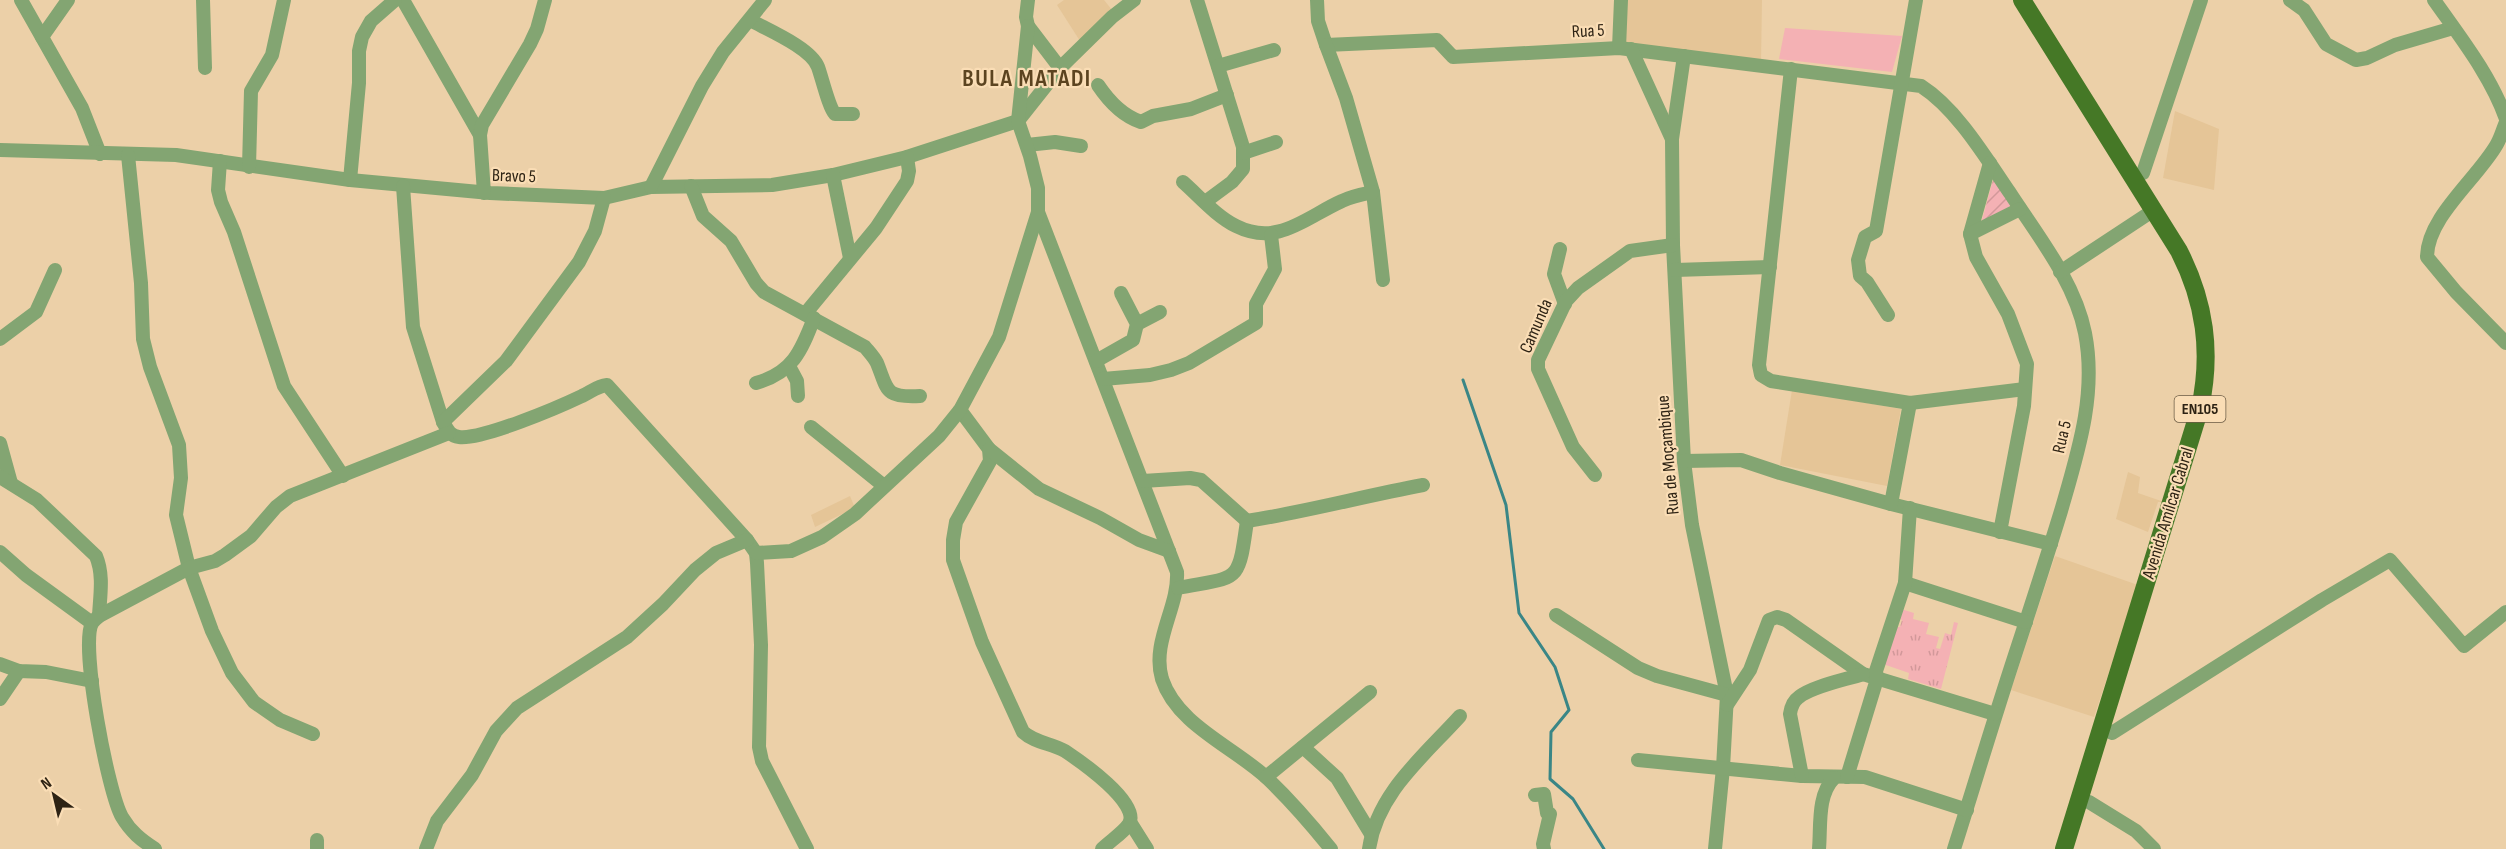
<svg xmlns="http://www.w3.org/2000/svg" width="2506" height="849" font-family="'Sofia Sans Condensed',sans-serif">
<defs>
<pattern id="grass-tufts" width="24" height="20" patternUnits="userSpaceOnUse" patternTransform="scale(1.5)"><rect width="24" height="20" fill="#f4b1b4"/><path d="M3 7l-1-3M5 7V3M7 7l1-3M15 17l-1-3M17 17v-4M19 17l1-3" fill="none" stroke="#d2989a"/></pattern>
<pattern id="garden-furrows" width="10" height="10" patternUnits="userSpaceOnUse" patternTransform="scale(1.5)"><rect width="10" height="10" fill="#f4b1b4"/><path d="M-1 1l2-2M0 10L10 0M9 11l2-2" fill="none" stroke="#d2989a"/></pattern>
</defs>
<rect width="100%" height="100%" fill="#ecd0a8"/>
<g fill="#e5c597">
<polygon points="1064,0 1104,0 1112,10 1080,41 1057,5"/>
<polygon points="1621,0 1762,0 1761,65 1619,48"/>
<polygon points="2175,111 2219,129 2214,190 2163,178"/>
<polygon points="1792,390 1901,409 1887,486 1780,465"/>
<polygon points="2128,472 2140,477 2138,493 2164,502 2158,502 2148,532 2116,519"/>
<polygon points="850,496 855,508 815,527 811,515"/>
<polygon points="2055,556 2138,585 2094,717 2011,690"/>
</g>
<polygon fill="url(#grass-tufts)" points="1901,609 1914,613 1913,619 1929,623 1926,634 1939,637 1936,648 1940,649 1945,633 1951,635 1954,622 1958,623 1941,689 1908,679 1909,673 1883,664 1895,627 1900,627 1902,620 1898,618"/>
<polygon fill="url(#garden-furrows)" points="1993,180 2013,207 1980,227"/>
<polygon fill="#f4b1b4" points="1785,28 1902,36 1892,72 1779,59"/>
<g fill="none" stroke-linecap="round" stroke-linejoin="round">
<polyline stroke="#3a8686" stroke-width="3" points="1463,380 1506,505 1519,613 1555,667 1569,710 1551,732 1550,779 1573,799 1604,849"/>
<g stroke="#83a572" stroke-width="14">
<polyline points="21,0 82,108 100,154"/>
<polyline points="203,0 205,68"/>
<polyline points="403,0 480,135"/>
<polyline points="1028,0 1026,17 1028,26 1060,68"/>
<polyline points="1197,0 1243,147 1243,169 1232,182 1205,202"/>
<path d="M1317,0l1,21 8,24 111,-5 16,17 166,-9 302,38c36,23 65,72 89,107 28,43 65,89 75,140 12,61 -7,119 -24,178 -15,49 -31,98 -47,147 -21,64 -40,128 -60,191"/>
<polyline points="2290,0 2304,10 2326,44 2356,60 2367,58 2395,45 2453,28"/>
<path d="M2434,0c26,37 57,76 72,119"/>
<path d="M750,20c18,10 61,28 68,47 4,11 11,41 17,47h18"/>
<polyline points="42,37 68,0"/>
<polyline points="1326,45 1346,98 1373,192 1383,280"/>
<polyline points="1619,48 1621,0"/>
<polyline points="1631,49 1672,139"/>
<polyline points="1684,56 1672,139 1673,245 1684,461 1692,525 1727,695 1723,768 1715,849"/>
<polyline points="1218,66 1274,50"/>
<polyline points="1791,69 1759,365 1761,375 1771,381 1910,403 2025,389"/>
<path d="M1098,85c10,15 25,31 43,37l12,-6 38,-7 36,-14"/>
<path d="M2506,122c-3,7 -5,15 -9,22 -19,34 -70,73 -70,113l29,35 50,51"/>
<polyline points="1027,145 1055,142 1081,146"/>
<polyline points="0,150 176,155 350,180 490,193 604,198 651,187 772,185 833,175 907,157 1018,121 1060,68 1112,17 1134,0"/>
<polyline points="1243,153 1276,142"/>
<polyline points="128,155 141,283 143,339 150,367 179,445 181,478 176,515 189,568 212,631 232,673 254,702 280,720 313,734"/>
<polyline points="220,161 218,190 221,202 234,232 284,386 343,476"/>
<polyline points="1990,163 1970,234 1976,257 2008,314 2027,364 2024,406 2000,532"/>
<polyline points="249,167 251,91 272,55 284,0"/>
<polyline points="2143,173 2201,0"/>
<polyline points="833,175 850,258"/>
<polyline points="350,180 359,83 359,51 362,37 371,21 395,0"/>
<path d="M1183,182c17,15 33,34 53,44 42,21 70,-9 106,-25 10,-5 21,-7 31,-9"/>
<path d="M403,186l10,141 30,95c4,7 7,14 16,15 23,3 100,-30 123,-41 9,-4 15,-10 25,-11l140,155 9,13 1,10 4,82 -2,102 3,14 45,88"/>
<path d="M691,186l12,30 28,25 25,42 8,9 101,55c4,5 9,10 12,16 11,27 7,35 43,33"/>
<polyline points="651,187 702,86 723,52 765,0"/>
<polyline points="484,193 480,135 482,125 530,44 537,29 545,0"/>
<path d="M1038,212l139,360c2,35 -26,70 -15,107 15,46 72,68 105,99 23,22 44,46 64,71"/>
<polyline points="1970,234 2020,209"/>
<polyline points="1560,249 1554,274 1565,304"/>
<polyline points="1675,270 1770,267"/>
<polyline points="2060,272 2154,210"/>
<polyline points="805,314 876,228 907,181 909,171 907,157"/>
<polyline points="1888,315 1867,282 1860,276 1858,260 1865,237 1876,231 1916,0"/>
<polyline points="1137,324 1160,312"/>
<polyline points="0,339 36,312 55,270"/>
<polyline points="1096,361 1133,340 1137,324 1121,293"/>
<polyline points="789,366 797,381 798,396"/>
<polyline points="1103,379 1150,375 1171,370 1189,363 1256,323 1256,304 1275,269 1271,235"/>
<path d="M756,383c36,-10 45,-31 58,-65"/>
<path d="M960,410l29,39 1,12 -34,61 -3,18v20l29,82 41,90c12,11 28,11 42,19 15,10 76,52 64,73 -6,9 -19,17 -27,25"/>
<polyline points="443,422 506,361 579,262 595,231 604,198"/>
<polyline points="811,427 884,486"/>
<polyline points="0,443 11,483"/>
<polyline points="989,449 1039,489 1100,518 1139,540 1169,551"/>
<polyline points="1684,461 1741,460 1780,473 1891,504 2051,544"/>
<polyline points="1595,475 1573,447 1538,369 1538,360 1566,301 1578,288 1630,251 1673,245"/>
<path d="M0,477l37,23 59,56c8,19 4,40 3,60"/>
<polyline points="1143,481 1190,478 1201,480 1247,521"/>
<polyline points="1891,504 1910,403"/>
<path d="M1247,521c58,-9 117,-25 176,-36"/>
<polyline points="0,552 26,575 92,623"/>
<polyline points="756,553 791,551 822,537 855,514 939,436 960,410 999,337 1038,212 1038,188 1030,156 1018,121 1028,26"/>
<polyline points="1905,583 2026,622"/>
<path d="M1178,588c62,-12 60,-3 69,-67"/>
<polyline points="1556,615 1638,668 1657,676 1727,695"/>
<polyline points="0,664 19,671 46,672 92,681"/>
<polyline points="0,699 19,671"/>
<polyline points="1727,705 1750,670 1769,620 1777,617 1786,620 1863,674 1995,714"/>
<polyline points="2112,733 2322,600 2390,560 2464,646 2506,612"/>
<polyline points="1303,747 1337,778 1371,834"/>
<polyline points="1638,760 1802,776 1865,777 1967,810"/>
<path d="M1802,776l-12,-62c1,-7 3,-13 9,-17 14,-11 46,-17 64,-23"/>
<polyline points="1266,777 1370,692"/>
<polyline points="1847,777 1877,679 1876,671 1905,583 1910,508"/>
<polyline points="1535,795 1544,794 1547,813 1550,814 1543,844 1544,849"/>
<polyline points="2089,802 2136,831 2154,849"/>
<polyline points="1130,822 1147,849"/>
<polyline points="317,840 317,849"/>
<path d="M155,849c-14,-9 -24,-17 -33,-32 -14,-24 -42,-171 -30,-194 2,-3 4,-4 7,-7l90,-48 26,-7 10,-6 26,-19 25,-29 14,-11 159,-63"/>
<polyline points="426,849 437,821 472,775 496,731 517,708 627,637 663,604 695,570 716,553 747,540"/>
<path d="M1369,849c8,-56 55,-93 91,-133"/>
<path d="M1819,849c2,-23 -2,-54 15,-71"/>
</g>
<path stroke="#457826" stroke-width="18" d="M2022,0l157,251c26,51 33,101 21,157l-136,441"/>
</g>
<g text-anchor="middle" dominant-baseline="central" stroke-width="4.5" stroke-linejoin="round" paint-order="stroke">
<rect fill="#faddb5" stroke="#6b5b44" stroke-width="1.5" x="2174.5" y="396" width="51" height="26" rx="4.5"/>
<g font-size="16" font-weight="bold" fill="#2e2314">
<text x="2200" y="409">EN105</text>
</g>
<g font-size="18" fill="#2e2314" stroke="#faddb5">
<text transform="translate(1588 31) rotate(-3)">Rua 5</text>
<text transform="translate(514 176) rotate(2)">Bravo 5</text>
<text transform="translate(1536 326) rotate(-67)">Camunda</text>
<text transform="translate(2062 437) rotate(-77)">Rua 5</text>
<text transform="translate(1668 455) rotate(-95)">Rua de Moçambique</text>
<text transform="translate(2168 513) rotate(-73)">Avenida Amílcar Cabral</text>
</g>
<g font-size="24" font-weight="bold" letter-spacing="1.5" fill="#5c4420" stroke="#faddb5">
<text x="1027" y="78">BULA MATADI</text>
</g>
</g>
<g transform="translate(54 795) rotate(326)" stroke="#faddb5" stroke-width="4.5" paint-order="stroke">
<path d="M0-4.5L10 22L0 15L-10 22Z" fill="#2e2314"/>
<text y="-9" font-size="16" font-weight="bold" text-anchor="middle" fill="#2e2314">N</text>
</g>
</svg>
